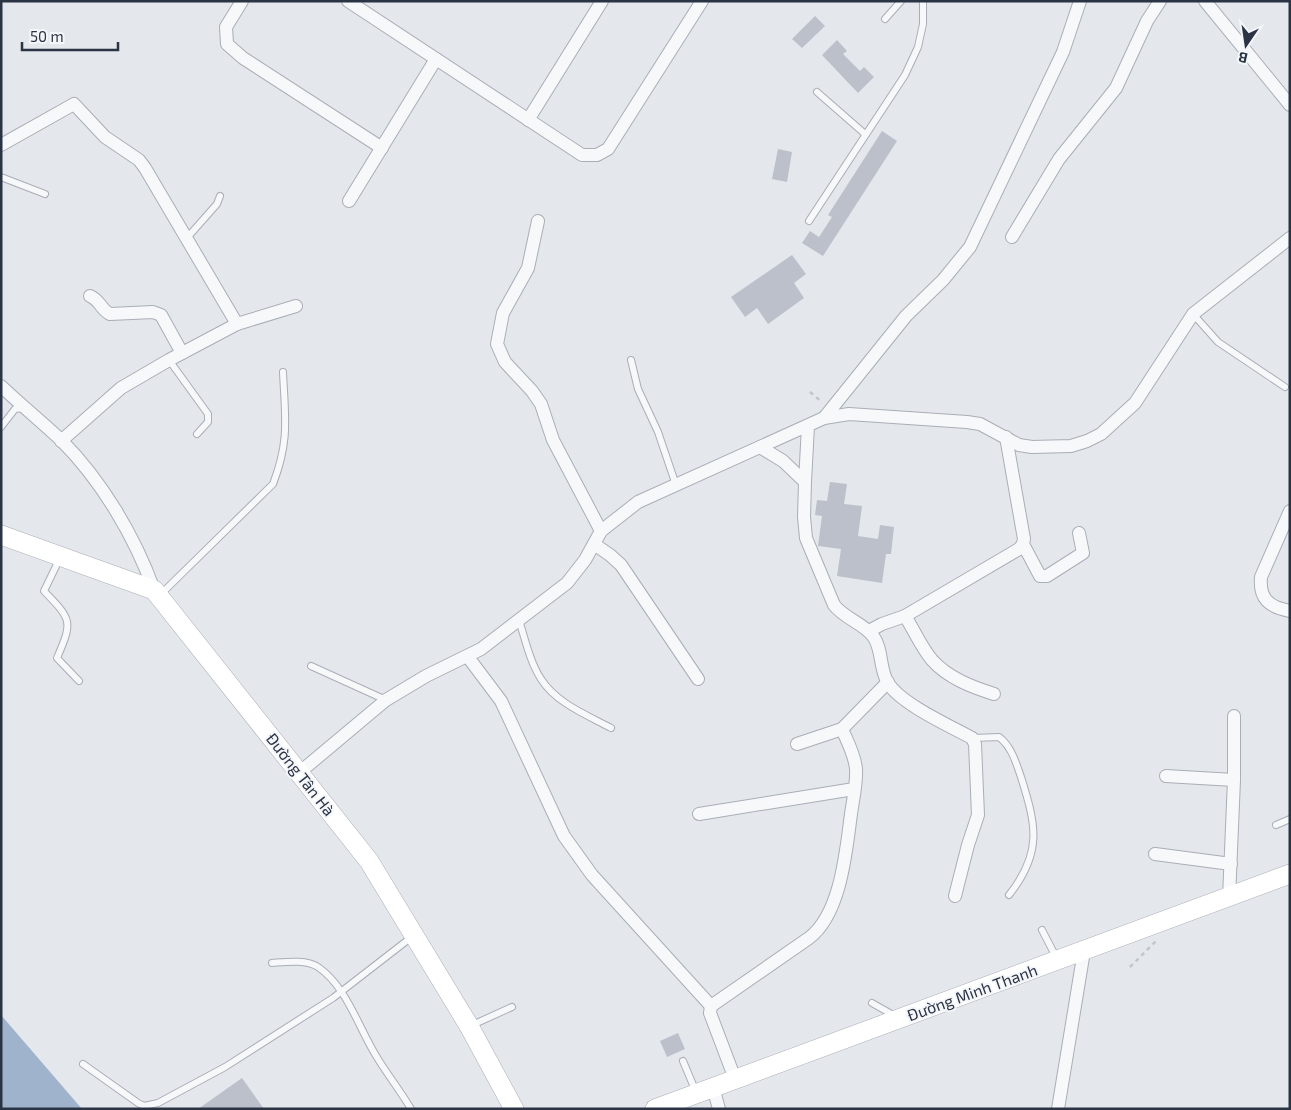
<svg xmlns="http://www.w3.org/2000/svg" width="1291" height="1110" font-family="'Exo 2',sans-serif">
<rect width="100%" height="100%" fill="#e4e7ec"/>
<polygon fill="#9fb4cc" points="1,1015 82,1109 1,1109"/>
<g fill="#bbc0ca">
<polygon points="815,16 825,26 802,48 792,39"/>
<polygon points="837,40 847,51 843,54 860,71 864,67 874,77 858,93 822,55"/>
<polygon points="882,131 897,141 823,256 802,243 810,231 819,237 832,217 828,215"/>
<polygon points="778,149 792,152 787,182 772,179"/>
<polygon points="792,255 806,274 794,283 804,298 768,324 757,308 745,317 731,297"/>
<polygon points="830,482 847,484 844,504 862,506 858,536 878,539 880,525 894,527 891,554 886,554 882,583 837,576 841,549 818,546 822,516 815,515 817,500 827,501"/>
<polygon points="678,1033 685,1049 667,1057 660,1041"/>
<polygon points="242,1078 264,1109 198,1109"/>
</g>
<g fill="none" stroke-linecap="round" stroke-linejoin="round">
<defs>
<g id="lane">
<polyline points="885,19 901,1"/>
<polyline points="817,92 865,134"/>
<polyline points="1,177 45,194"/>
<polyline points="809,221 905,75 918,47 923,24 923,1"/>
<polyline points="186,239 217,204 220,196"/>
<polyline points="1193,314 1218,342 1285,387"/>
<polyline points="169,360 208,414 208,422 197,434"/>
<polyline points="631,360 638,389 658,432 676,485"/>
<polyline points="1,427 15,409 23,408"/>
<path d="M60,558l-16,33c28,29 29,30 13,67l22,23"/>
<path d="M160,595l113,-111c17,-44 12,-67 10,-112"/>
<path d="M519,620c6,19 11,42 22,59 15,24 46,36 70,49"/>
<polyline points="311,666 386,700"/>
<path d="M973,738l26,-1c13,10 17,26 22,40 15,48 22,75 -12,118"/>
<polyline points="1276,825 1290,819"/>
<polyline points="1042,930 1056,957"/>
<path d="M272,963c13,-1 34,-4 46,4 28,19 40,59 57,87 11,19 25,36 36,55"/>
<polyline points="872,1003 895,1016"/>
<polyline points="470,1026 512,1007"/>
<polyline points="683,1061 696,1092"/>
<polyline points="83,1064 138,1103 144,1106 158,1103 225,1067 333,998 413,936"/>
</g>
<g id="street">
<polyline points="242,1 226,27 227,44 243,58 382,148"/>
<polyline points="348,1 582,155 597,155 608,149 702,1"/>
<polyline points="1205,1 1290,105"/>
<polyline points="528,120 602,1"/>
<polyline points="1,145 74,104 105,137 139,160 145,168 237,324"/>
<polyline points="349,201 436,59"/>
<polyline points="538,221 528,268 503,313 497,344 505,362 532,391 541,404 553,440 601,531"/>
<polyline points="1012,237 1059,159 1116,88 1147,21 1160,1"/>
<path d="M90,296c10,4 11,14 20,18l43,-2 8,3 21,38"/>
<path d="M1,386c20,19 41,36 60,54 41,41 74,97 93,150"/>
<polyline points="824,418 906,316 943,280 970,247 1063,52 1080,1"/>
<polyline points="1006,437 1024,539 1023,544 1040,576 1047,576 1083,553 1079,533"/>
<polyline points="61,441 121,388 169,360 237,324 296,306"/>
<path d="M760,447l23,14 22,21 -1,35 2,21 28,67c11,14 29,18 39,31 10,13 6,33 15,47 13,21 62,43 84,55l3,6 3,71 -10,30 -13,51"/>
<polyline points="805,482 808,426"/>
<path d="M1290,511l-29,66c-2,22 8,30 29,34"/>
<polyline points="594,544 610,555 621,565 698,679"/>
<path d="M905,616c9,14 16,31 27,44 16,18 40,27 62,34"/>
<polyline points="869,631 882,624 905,616 1019,549 1023,544"/>
<polyline points="468,657 501,701 564,836 592,875 711,1006"/>
<polyline points="797,744 842,729 888,682"/>
<polyline points="300,772 386,700 426,676 481,649 567,583 585,560 601,531 638,502 824,418 849,414 967,422 980,424 1019,445 1032,447 1071,446 1087,441 1101,434 1135,403 1193,314 1290,238"/>
<polyline points="1166,776 1234,780"/>
<polyline points="699,814 854,789"/>
<polyline points="1155,854 1231,864"/>
<polyline points="1229,898 1234,780 1234,716"/>
<path d="M735,1079l-25,-66 1,-7 98,-68c32,-24 37,-87 42,-124 2,-15 6,-31 5,-45 -1,-14 -9,-28 -14,-40"/>
<polyline points="713,1087 719,1109"/>
<polyline points="1058,1109 1084,951"/>
</g>
<g id="secondary">
<polyline points="1,535 154,590 369,861 469,1026 514,1109"/>
<polyline points="655,1109 1290,874"/>
</g>
</defs>
<use href="#lane" stroke="#a9aeb7" stroke-width="8"/>
<use href="#street" stroke="#a9aeb7" stroke-width="14"/>
<use href="#secondary" stroke="#a9aeb7" stroke-width="20"/>
<g stroke="#c2c5cb" stroke-width="2.5" stroke-dasharray="4 4" stroke-linecap="butt">
<polyline points="810,392 822,402"/>
<polyline points="1130,967 1156,941"/>
</g>
<use href="#lane" stroke="#f7f8fa" stroke-width="6"/>
<use href="#street" stroke="#f7f8fa" stroke-width="12"/>
<use href="#secondary" stroke="#fff" stroke-width="19"/>
</g>
<g text-anchor="middle" dominant-baseline="central" stroke-width="4" stroke-linejoin="round" paint-order="stroke">
<g font-size="16" fill="#2b3445" stroke="#f4f6f9">
<text transform="translate(301 774) rotate(52)">Đường Tân Hà</text>
<text transform="translate(972 992) rotate(-20)">Đường Minh Thanh</text>
</g>
</g>
<rect width="1291" height="1110" fill="none" stroke="#2b3445" stroke-width="5"/>
<g transform="translate(1246 45) rotate(193)" stroke="#f4f6f9" stroke-width="4" paint-order="stroke">
<path d="M0-4L9 19L0 12L-9 19Z" fill="#2b3445"/>
<text y="-8" font-size="14" font-weight="bold" text-anchor="middle" fill="#2b3445">B</text>
</g>
<path d="M22 42v8h96v-8" fill="none" stroke="#2b3445" stroke-width="2.5"/>
<text x="30" y="42" font-size="15" fill="#2b3445" stroke="#f4f6f9" stroke-width="4" paint-order="stroke">50 m</text>
</svg>
